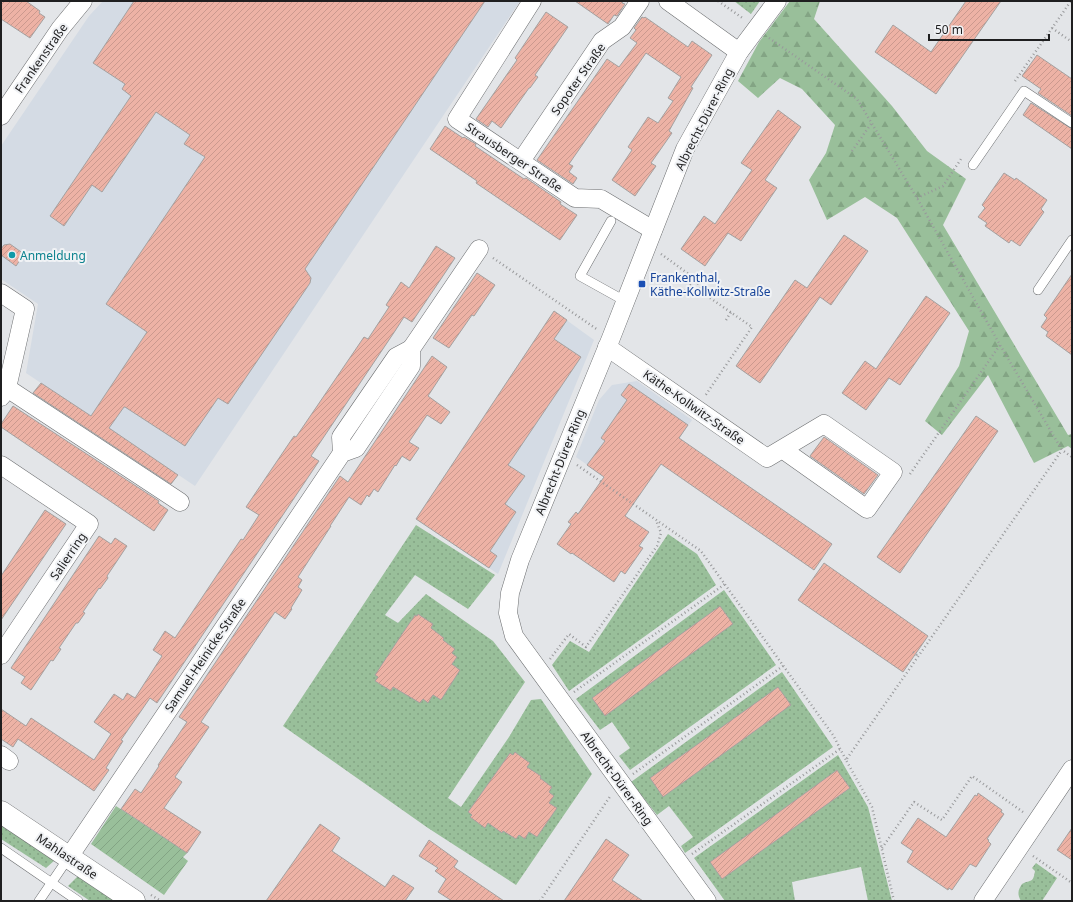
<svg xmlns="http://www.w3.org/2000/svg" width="1073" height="902" font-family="'Noto Sans',sans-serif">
<defs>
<pattern id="grass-dots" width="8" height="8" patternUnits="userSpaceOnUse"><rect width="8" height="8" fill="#99bf9a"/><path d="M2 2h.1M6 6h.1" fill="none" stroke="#83a484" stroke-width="1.8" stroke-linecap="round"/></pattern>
<pattern id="forest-firs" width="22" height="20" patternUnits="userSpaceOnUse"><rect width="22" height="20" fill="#99bf9a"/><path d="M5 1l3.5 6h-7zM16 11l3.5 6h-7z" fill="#83a484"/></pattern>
<pattern id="garden-furrows" width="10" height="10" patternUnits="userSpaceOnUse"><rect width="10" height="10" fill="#99bf9a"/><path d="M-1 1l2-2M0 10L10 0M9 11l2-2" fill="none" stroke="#83a484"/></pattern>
<pattern id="building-hatch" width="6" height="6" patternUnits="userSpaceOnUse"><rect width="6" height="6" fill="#edb2a5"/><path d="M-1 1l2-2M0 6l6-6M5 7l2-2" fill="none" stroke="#cb998e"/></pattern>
</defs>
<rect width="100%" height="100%" fill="#e3e5e8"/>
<g fill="#d4dbe4">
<polygon points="103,1 520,1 195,486 26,373 38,304 1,279 1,146 89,16"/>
<polygon points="554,311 594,340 498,574 416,519"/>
<polygon points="637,381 692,420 636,499 576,457 599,400 612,385"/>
</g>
<g fill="url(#grass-dots)">
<polygon points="734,1 760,1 751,14"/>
<polygon points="416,525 495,575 468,609 415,575 385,615 398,623 426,594 493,641 525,682 448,798 461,807 509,737 531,700 541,699 592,774 516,885 428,828 283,726"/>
<polygon points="668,534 697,554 716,585 569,691 552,665 570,641 589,652"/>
<polygon points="724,590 776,665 630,770 619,756 630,748 612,722 600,730 576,699"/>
<polygon points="782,672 833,747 685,853 681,846 693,837 669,806 657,815 631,782"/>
<polygon points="838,755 868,807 892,901 868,901 861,867 792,882 795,901 725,901 694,858"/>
<polygon points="1,824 55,860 46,868 1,839"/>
<path d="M1036,863l21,15 -15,23h-21c-4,-7 -3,-11 1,-17 9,-5 11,0 13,-13l-3,-3z"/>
<polygon points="78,876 115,901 90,901 68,886"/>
</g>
<polygon fill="url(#forest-firs)" points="790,1 820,1 814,19 892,106 927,151 966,179 943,225 1068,435 1072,434 1072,449 1068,446 1034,463 988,375 942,435 925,421 959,366 969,331 897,218 865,197 827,220 809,180 826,153 835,125 802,89 780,78 758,98 738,81 759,42"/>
<polygon fill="url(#garden-furrows)" points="116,806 187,853 183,857 188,861 164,895 91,844"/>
<g fill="url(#building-hatch)" stroke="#a4a1a0">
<polygon points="1,1 26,1 40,11 39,13 45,17 30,38 1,19"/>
<polygon points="134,1 485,1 305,269 311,278 310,283 228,404 218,398 185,446 125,407 124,407 109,428 178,475 171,484 33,393 41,383 91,416 147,332 106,304 205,157 184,144 190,135 156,112 102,192 92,185 64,226 50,216 131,96 122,89 125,84 93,63"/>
<polygon points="575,1 623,1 622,3 625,4 617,16 614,15 608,24"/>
<polygon points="966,1 1001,1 936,94 875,52 893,25 931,52"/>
<polygon points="546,12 568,27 535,75 538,77 530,88 529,88 501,128 492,121 488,127 476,119 517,60 515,58"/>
<polygon points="642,17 644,18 645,17 688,47 692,41 712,55 691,87 693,88 669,131 672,133 651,163 656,166 635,196 612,180 632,150 628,147 648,117 658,123 673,101 668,98 681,77 646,53 569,164 573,166 569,172 577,178 573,184 537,160 607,59 619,67 637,43 630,38 636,30 634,28"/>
<polygon points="1037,55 1072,79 1072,116 1038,93 1041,89 1022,76"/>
<polygon points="1031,103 1072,129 1072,149 1023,115"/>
<polygon points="778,110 801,127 765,180 777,188 741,241 728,233 705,266 681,249 704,216 715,224 752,170 741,163"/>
<polygon points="445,126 463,138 464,137 476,144 475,146 524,179 526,178 561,202 560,204 577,215 560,240 476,183 477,181 430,149"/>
<polygon points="1004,173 1015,180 1016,178 1047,200 1041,209 1044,212 1020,246 1011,240 1009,243 985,226 987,223 978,217 985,208 982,205"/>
<polygon points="844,235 868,251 831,305 820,297 760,383 736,366 795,280 807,288"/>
<polygon points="10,244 24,254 16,266 1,255 1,249 4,245"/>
<polygon points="436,246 455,258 412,322 404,317 395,331 311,456 319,461 157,703 150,698 121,740 123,741 106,768 109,770 94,791 18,739 13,747 1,739 1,709 26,726 31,718 94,760 111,734 94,722 114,694 123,700 127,693 135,698 162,656 153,650 165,631 175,638 241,539 243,540 259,515 246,507 294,436 296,437 364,337 368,339 389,307 386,305 401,282 409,288"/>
<polygon points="477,273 495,285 474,316 472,315 449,348 433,338"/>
<polygon points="1072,274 1072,355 1046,336 1048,332 1041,327 1047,318 1044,315"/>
<polygon points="926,296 950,313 900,385 889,378 866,410 842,393 865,361 876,369"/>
<polygon points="554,311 567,320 554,339 581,357 508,465 525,476 505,504 516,512 490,551 497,556 489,568 416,519"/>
<polygon points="432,356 447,367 428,396 450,412 441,424 427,415 409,442 419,448 410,461 402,456 396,466 395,465 378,492 374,489 369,497 367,495 361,505 349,497 330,526 331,526 298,577 302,580 298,587 302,590 291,608 292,609 285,619 275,612 201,722 209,727 175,777 182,782 164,808 201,832 187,853 121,809 135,789 141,793 159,766 158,765 187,722 179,717 340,476 348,482"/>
<polygon points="629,384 688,425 679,438 832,544 814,570 661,464 625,516 649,532 639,546 643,548 625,574 621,571 614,582 572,553 571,554 557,544 571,524 568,522 576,512 578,514 604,477 587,465 605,441 601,438 627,400 621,395"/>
<polygon points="13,406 159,501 158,503 168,510 154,531 1,427 1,424"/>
<polygon points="976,416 998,431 900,573 877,557"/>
<polygon points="824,437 878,475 864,494 810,456"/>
<polygon points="45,510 66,524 1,620 1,576"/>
<polygon points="99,536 111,544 115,538 127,546 107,576 108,578 100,589 99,588 83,612 85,613 78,623 76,623 59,648 61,649 53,661 51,660 31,690 21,683 25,677 11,668"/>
<polygon points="824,563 928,636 903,672 798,600"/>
<polygon points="720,606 733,624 605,716 592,698"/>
<polygon points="418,614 433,624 431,628 444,638 443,640 455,649 452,653 457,657 452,664 460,670 441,700 433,695 428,703 423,699 420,703 393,687 391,691 375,681 378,677 375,675 402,634 415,615 417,616"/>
<polygon points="778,687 791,705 663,797 650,778"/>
<polygon points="515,752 530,763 527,767 541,776 540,778 552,787 549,792 554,796 549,803 557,808 537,837 529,832 525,839 519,835 516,839 503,831 502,833 488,823 485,828 470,817 472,815 468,812 510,753 513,755"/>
<polygon points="837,770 850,788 722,879 710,862"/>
<polygon points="978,793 1002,810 1001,812 1004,814 987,839 989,840 988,841 991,844 976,867 970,864 952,890 949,888 948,890 907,862 913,851 901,843 918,818 946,837 975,795 977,796"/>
<polygon points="320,824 340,838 332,851 385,887 393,875 414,888 405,901 266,901"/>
<polygon points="1072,828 1072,860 1057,850"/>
<polygon points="606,839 629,855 612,880 643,901 564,901"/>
<polygon points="429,840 458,861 454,867 504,901 452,901 438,892 446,879 435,871 438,868 419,856"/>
</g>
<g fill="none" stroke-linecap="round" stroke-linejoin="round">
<defs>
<g id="service">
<polyline points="973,165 1024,91 1072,123"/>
<polyline points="611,221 580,276 625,301"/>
<polyline points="1038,290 1072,240"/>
<polyline points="1,848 78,901"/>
<polyline points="39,901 69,857"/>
</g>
<g id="minor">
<polyline points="532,1 457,119 575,198 601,199 653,230"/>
<polyline points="668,1 739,52"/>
<polyline points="1,116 60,29 83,1"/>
<polyline points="521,161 602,41 622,27 640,1"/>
<polyline points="1,293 25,309 7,388 1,397"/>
<polyline points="607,347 767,458 824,424 893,472 867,509 782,449"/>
<polyline points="7,388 180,502"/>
<polyline points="342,453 341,437 396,357 411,349"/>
<polyline points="1,465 89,524 1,655"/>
<polyline points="1,755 9,761"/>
<polyline points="69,857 342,453 356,448 411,366 411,349 479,249"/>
<polyline points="707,901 514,636 508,613 510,593 520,560 611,338 685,149 739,52 777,1"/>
<polyline points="983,901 1072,769"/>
</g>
<polyline id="tertiary" points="1,812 134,901"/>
</defs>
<use href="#service" stroke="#6c6e70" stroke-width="10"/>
<use href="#minor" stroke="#6c6e70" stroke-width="19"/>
<use href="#tertiary" stroke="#6c6e70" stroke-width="23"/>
<g stroke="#98999b" stroke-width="2.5" stroke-dasharray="1 3" stroke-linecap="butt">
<polyline points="718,1 744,19"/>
<polyline points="1052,28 1072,42"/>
<polyline points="769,38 857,99 917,198 1000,345 1062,450 1072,457"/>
<polyline points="1015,81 1071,1"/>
<polyline points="852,151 871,124"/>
<polyline points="917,198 943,186 961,159"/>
<polyline points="661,254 697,280 700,291 752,327 705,396"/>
<polyline points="493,258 598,330"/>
<polyline points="685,291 695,278"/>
<polyline points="726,320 731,312"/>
<polyline points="577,465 701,551 833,735 846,760"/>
<polyline points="910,474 1000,345"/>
<polyline points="913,652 918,656"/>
<polyline points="550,659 569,634 586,647 657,546 661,533 656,520"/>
<polyline points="574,692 725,584"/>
<polyline points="633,774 783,666"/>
<polyline points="882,848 914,802 942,820 972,776 1023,812"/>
<polyline points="692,854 840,749"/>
<polyline points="1033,856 1072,883"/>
<polyline points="151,895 161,901"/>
<polyline points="540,901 611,795"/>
<polyline points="894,901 872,807 846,760 1062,450"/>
</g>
<use href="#service" stroke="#fff" stroke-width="9"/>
<use href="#minor" stroke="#fff" stroke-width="18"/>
<use href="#tertiary" stroke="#fff" stroke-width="22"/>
</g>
<circle fill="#0f9aa8" stroke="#f0f2f5" stroke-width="1.5" cx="12" cy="255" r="4"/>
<rect fill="#1a4fb4" stroke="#f0f2f5" stroke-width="1.5" x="638" y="280" width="8" height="8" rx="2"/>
<g text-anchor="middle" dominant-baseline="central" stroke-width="4" stroke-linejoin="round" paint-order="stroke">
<g font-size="12" fill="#1f1f20" stroke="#f0f2f5">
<text transform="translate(41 58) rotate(-55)">Frankenstraße</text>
<text transform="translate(578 79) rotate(-55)">Sopoter Straße</text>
<text transform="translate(704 119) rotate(-63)">Albrecht-Dürer-Ring</text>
<text transform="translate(514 157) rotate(34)">Strausberger Straße</text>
<text transform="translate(694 407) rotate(35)">Käthe-Kollwitz-Straße</text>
<text transform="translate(560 462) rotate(-68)">Albrecht-Dürer-Ring</text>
<text transform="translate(68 556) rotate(-56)">Salierring</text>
<text transform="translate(205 655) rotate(-56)">Samuel-Heinicke-Straße</text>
<text transform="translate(617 778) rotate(54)">Albrecht-Dürer-Ring</text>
<text transform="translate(67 856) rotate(34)">Mahlastraße</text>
</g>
<g font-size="12" fill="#0d838f" stroke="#f0f2f5" text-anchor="start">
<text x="20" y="255">Anmeldung</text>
</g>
<g font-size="12" fill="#164399" stroke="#f0f2f5" text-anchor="start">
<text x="650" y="277">Frankenthal,<tspan x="650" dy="14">Käthe-Kollwitz-Straße</tspan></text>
</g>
</g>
<rect width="1073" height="902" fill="none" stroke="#1f1f20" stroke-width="4"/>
<path d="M929 34v6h120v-6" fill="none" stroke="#1f1f20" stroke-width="2"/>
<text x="935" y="34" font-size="12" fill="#1f1f20" stroke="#f0f2f5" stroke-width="3" paint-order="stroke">50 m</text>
</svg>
